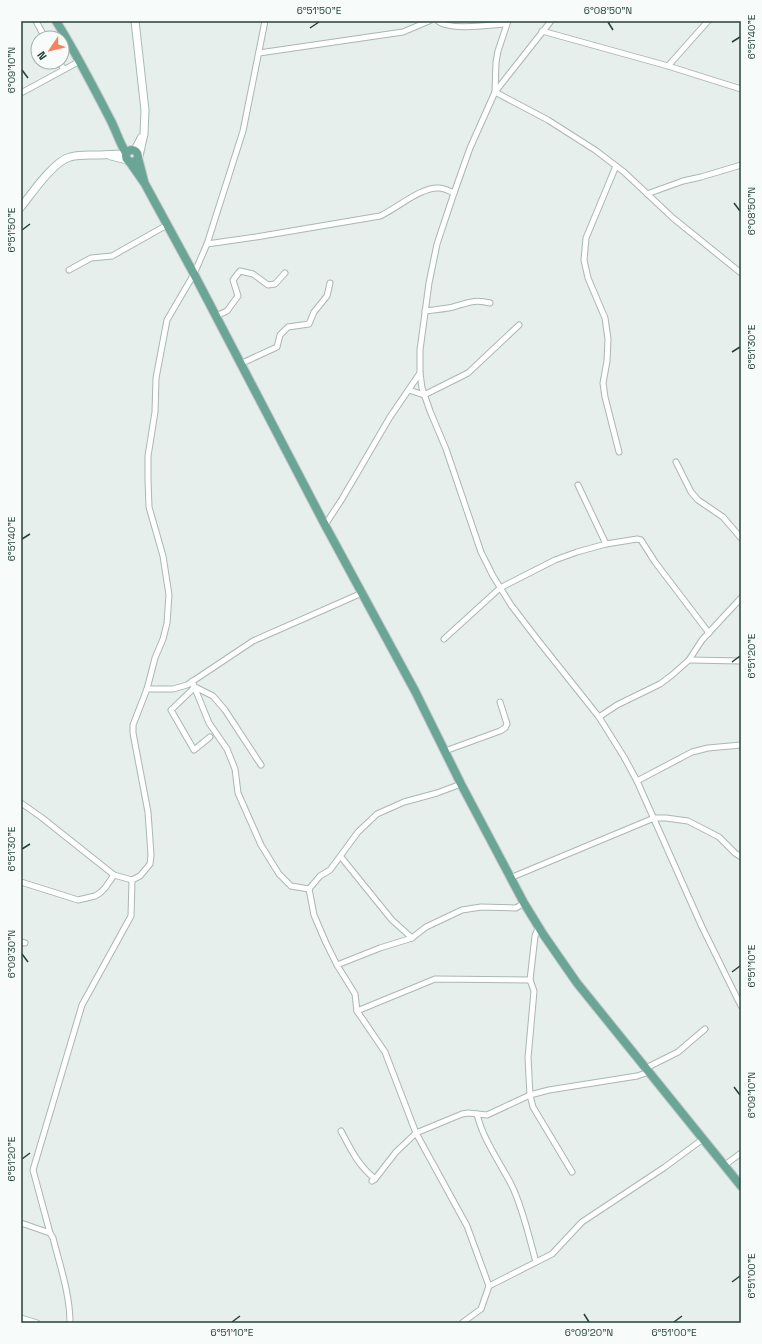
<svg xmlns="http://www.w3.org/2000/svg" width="762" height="1344" font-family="'Space Grotesk',sans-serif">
<rect width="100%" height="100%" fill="#e6efeb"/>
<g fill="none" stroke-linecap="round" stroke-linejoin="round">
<defs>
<g id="minor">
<polyline points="36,21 45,38"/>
<path d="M438,21c11,10 52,4 68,3"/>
<polyline points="508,21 498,51 496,62 495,92 470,148 454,193 437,244 429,283 420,350 420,373 422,388 430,411 446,449 481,552 493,576 511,605 537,639 599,717 624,757 637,781 702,927 741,1006"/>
<polyline points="551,21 495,92 548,120 595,150 624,172 673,218 741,273"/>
<polyline points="542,31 668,66 741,89"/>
<polyline points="259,53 403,32 429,21"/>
<polyline points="59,62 64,69"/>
<polyline points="668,66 708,21"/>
<polyline points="21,93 80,61"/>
<polyline points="616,166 586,238 584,260 588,278 605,318 608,339 607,361 603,383 605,397 619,452"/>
<polyline points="647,194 683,181 701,177 741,165"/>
<path d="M207,244l49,-7 124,-21c16,-7 42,-30 59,-28 5,0 10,3 15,5"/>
<polyline points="69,270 91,258 112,256 167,225"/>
<path d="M425,311c9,-1 19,-2 28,-4 15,-4 21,-8 37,-4"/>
<polyline points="216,316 227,311 238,296 233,280 240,271 253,274 268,285 275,284 285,273"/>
<polyline points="240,364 277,347 280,335 288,327 309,324 314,312 327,296 330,283"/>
<polyline points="409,390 424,395 468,373 519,325"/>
<polyline points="676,462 691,492 698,500 723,517 741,538"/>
<polyline points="578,485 606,544"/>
<polyline points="325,525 342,499 390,417 420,373"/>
<polyline points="444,639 500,588 555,560 577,552 606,544 637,539 641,540 655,562 709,633"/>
<polyline points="689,660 741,661"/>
<polyline points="192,681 209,723 227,749 235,769 238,793 261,845 279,874 291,886 309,889 320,876 330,870 358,832 377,814 404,802 437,793 461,784"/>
<polyline points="193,686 213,696 225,710 261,765"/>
<polyline points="194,688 171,710 194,750 210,737"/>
<polyline points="147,689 155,658 163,639 167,623 169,595 163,556 149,507 148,479 148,456 155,412 156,378 163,341 167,320 194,274 207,244 243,131 265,21"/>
<polyline points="599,717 617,705 660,684 672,675 689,660 702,640 741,598"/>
<polyline points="445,751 500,731 505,728 507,724 500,702"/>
<polyline points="637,781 692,752 708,748 741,745"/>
<polyline points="21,803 41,817 114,875 132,880 140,876 150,864 151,855 148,812 133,733 133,725 147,689 173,689 187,685 253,641 362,593"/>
<polyline points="341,857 392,920 412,938"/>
<polyline points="510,878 654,818 666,818 688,821 719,837 735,853 741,857"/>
<polyline points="21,882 78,900 95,896 100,893 105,888 114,875"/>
<polyline points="309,889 314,915 326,943 337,965 355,994 357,1011 385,1052 416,1133 467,1226 489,1286"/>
<polyline points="539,926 535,936 530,980 534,991 528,1058 530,1095 533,1107 572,1172"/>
<polyline points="21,942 25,943"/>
<polyline points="337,965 380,948 412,938 426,927 462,910 481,907 516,908 524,903"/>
<polyline points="357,1011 435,979 530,980"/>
<polyline points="646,1068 678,1052 705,1029"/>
<path d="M477,1114c6,26 23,48 35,72 11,23 17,51 24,76"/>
<path d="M341,1131c10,19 17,34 34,48"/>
<polyline points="725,1165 741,1153"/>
<polyline points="372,1181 375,1179 396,1152 416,1133 462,1114 468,1113 487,1115 530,1095 549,1090 637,1076 649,1072"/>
<polyline points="21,1223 50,1233"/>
<polyline points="21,1318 37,1323"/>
<path d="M70,1323c0,-29 -10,-57 -17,-85l-3,-5 -17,-63 49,-165 49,-89 1,-36"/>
<polyline points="462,1323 481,1309 489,1286 552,1254 582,1222 665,1167 703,1139"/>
</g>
<g id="secondary">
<polyline points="135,21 145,110 144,134 139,156"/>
<polyline points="135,150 141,138"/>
<polyline points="111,156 127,160"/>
<path d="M21,207c11,-14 33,-46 49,-50 10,-3 21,-2 31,-2 9,0 16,-2 25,0"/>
</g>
<g id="primary">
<path d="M56,21c20,32 37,65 54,98 6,11 9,23 16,34"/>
<circle cx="132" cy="156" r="6"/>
<polyline points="138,158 144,181"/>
<polyline points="129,161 145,184 194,274 325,525 415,691 461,784 524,903 543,934 577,983 741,1186"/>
</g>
</defs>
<use href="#minor" stroke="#a8b8b2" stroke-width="7"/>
<use href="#secondary" stroke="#a4bbb3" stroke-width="9"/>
<use href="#primary" stroke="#c2cac8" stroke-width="10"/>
<use href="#minor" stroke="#fff" stroke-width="5"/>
<use href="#secondary" stroke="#fff" stroke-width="7"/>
<use href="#primary" stroke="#6aa596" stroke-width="8"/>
</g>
<path fill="none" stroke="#24423a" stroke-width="1.5" d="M608,22l5,8M310,28l9,-6M732,42l8,-5M22,70l6,8M734,203l6,8M22,230l8,-6M732,352l8,-5M22,539l8,-5M732,662l8,-6M22,849l8,-5M22,954l6,8M732,972l8,-6M734,1087l6,8M22,1159l8,-6M732,1282l8,-6M584,1314l5,8M232,1322l8,-6M674,1322l8,-6"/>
<rect width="762" height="1344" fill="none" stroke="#f7fbf9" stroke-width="44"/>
<g transform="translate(50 50) rotate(235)"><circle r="19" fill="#f7fbf9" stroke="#a3b1ad"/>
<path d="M0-3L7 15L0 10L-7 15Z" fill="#f4845f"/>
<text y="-6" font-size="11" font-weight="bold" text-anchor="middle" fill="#24423a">N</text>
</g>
<rect x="22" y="22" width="718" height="1300" fill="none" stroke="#24423a" stroke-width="1.5"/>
<g font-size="10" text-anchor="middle" fill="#24423a">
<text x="319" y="14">6°51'50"E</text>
<text x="608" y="14">6°08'50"N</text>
<text transform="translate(751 37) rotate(-90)" y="4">6°51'40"E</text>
<text transform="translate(11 70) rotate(-90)" y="4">6°09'10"N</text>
<text transform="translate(751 211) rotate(-90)" y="4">6°08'50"N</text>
<text transform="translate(11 230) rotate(-90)" y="4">6°51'50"E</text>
<text transform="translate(751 347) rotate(-90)" y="4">6°51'30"E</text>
<text transform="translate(11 539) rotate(-90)" y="4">6°51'40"E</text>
<text transform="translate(751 656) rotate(-90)" y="4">6°51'20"E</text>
<text transform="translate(11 849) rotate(-90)" y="4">6°51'30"E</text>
<text transform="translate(11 954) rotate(-90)" y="4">6°09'30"N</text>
<text transform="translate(751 966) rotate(-90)" y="4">6°51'10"E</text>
<text transform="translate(751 1095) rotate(-90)" y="4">6°09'10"N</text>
<text transform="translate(11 1159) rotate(-90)" y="4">6°51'20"E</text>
<text transform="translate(751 1276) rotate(-90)" y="4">6°51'00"E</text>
<text x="232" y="1336">6°51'10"E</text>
<text x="589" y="1336">6°09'20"N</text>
<text x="674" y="1336">6°51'00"E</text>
</g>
</svg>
